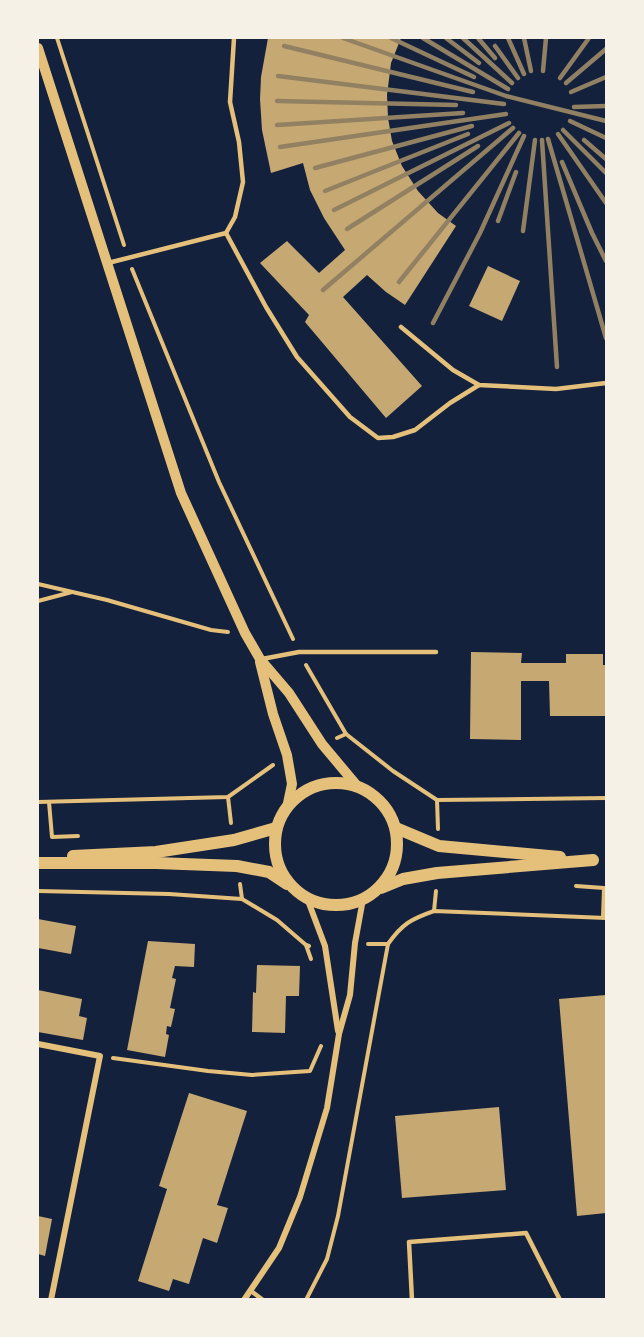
<svg xmlns="http://www.w3.org/2000/svg" width="644" height="1337" font-family="'Open Sans',sans-serif">
<rect width="100%" height="100%" fill="#14213d"/>
<g fill="#c6a872">
<polygon points="268,38 401,38 391,63 387,95 388,118 392,141 402,166 418,191 438,213 456,226 405,305 386,292 367,275 343,297 422,386 386,418 305,322 309,315 260,263 287,241 319,273 345,250 324,218 310,190 303,163 271,173 262,130 260,99 261,77"/>
<polygon points="488,266 520,281 502,321 469,306"/>
<polygon points="471,652 522,653 521,663 566,663 566,654 603,654 603,665 606,665 606,716 550,716 549,681 521,681 521,740 470,739"/>
<polygon points="38,919 76,926 71,954 38,948"/>
<polygon points="148,941 195,944 194,967 175,966 172,978 176,979 170,1008 175,1009 171,1027 167,1026 166,1034 169,1035 165,1057 127,1050"/>
<polygon points="257,965 300,966 299,996 286,996 285,1033 252,1032 253,992 256,993"/>
<polygon points="38,990 82,999 79,1016 87,1018 83,1040 38,1032"/>
<polygon points="606,995 606,1213 577,1216 559,999"/>
<polygon points="189,1093 247,1111 217,1205 228,1208 217,1243 203,1238 189,1284 173,1279 169,1291 138,1281 167,1189 159,1186"/>
<polygon points="499,1107 506,1190 402,1198 395,1116"/>
<polygon points="38,1216 52,1219 45,1256 38,1254"/>
</g>
<g fill="none" stroke-linecap="round" stroke-linejoin="round">
<g stroke="#e5c07b" stroke-width="4">
<polyline points="57,38 124,245"/>
<polyline points="132,269 219,482 293,639"/>
<polyline points="38,584 107,600 211,630 228,632"/>
<polyline points="38,601 72,592"/>
<polyline points="306,665 346,734"/>
<polyline points="337,738 346,734 393,771 437,800 606,798"/>
<polyline points="228,797 231,823"/>
<polyline points="437,800 438,829"/>
<polyline points="38,802 228,797 273,765"/>
<polyline points="49,802 52,837 78,836"/>
<polyline points="240,884 242,899"/>
<polyline points="576,886 604,888 603,917"/>
<polyline points="38,891 169,894 242,899 277,920 306,945 309,946"/>
<polyline points="434,911 436,891"/>
<path d="M368,944h20c14,-20 23,-25 46,-33l172,7"/>
<polyline points="306,945 311,959"/>
<polyline points="113,1058 208,1071 252,1075 310,1071 321,1046"/>
<polyline points="306,1300 327,1259 338,1216 388,944"/>
</g>
<g stroke="#e5c07b" stroke-width="4.5">
<polyline points="226,233 266,307 297,357 350,417 378,438 393,437 415,430 450,403 479,385"/>
<polyline points="108,263 226,233 235,217 243,182 239,142 230,102 234,38"/>
<polyline points="401,327 453,370 479,385 556,389 606,383"/>
<polyline points="262,659 299,652 436,652"/>
<polyline points="251,1291 263,1300"/>
<polyline points="412,1300 409,1242 526,1233 560,1300"/>
</g>
<g stroke="#e5c07b" stroke-width="6">
<polyline points="307,898 325,946 338,1031"/>
<polyline points="38,1044 100,1056 51,1300"/>
<polyline points="244,1300 279,1248 300,1197 327,1108 339,1034 350,995 355,943 363,899"/>
</g>
<g stroke="#e5c07b" stroke-width="10">
<polyline points="38,48 181,493 245,633 260,659 289,693 322,744 358,787"/>
<polyline points="260,662 273,714 287,755 292,784 287,808"/>
</g>
<g stroke="#e5c07b" stroke-width="12">
<circle cx="336" cy="844" r="61"/>
<polyline points="396,828 439,846 560,857"/>
<polyline points="73,856 156,852 234,840 276,828"/>
<polyline points="38,863 156,863 237,866 269,872 287,884"/>
<polyline points="381,888 403,879 437,873 593,860"/>
</g>
<g stroke="#918062" stroke-width="4.5">
<polyline points="343,38 506,96 606,121"/>
<polyline points="391,38 474,77"/>
<polyline points="423,38 508,89"/>
<polyline points="446,38 479,63"/>
<polyline points="463,38 512,83"/>
<polyline points="478,38 495,58"/>
<polyline points="508,38 524,74"/>
<polyline points="524,38 531,71"/>
<polyline points="284,46 473,92"/>
<polyline points="495,46 518,78"/>
<polyline points="543,71 546,38"/>
<polyline points="278,76 504,104"/>
<polyline points="560,78 589,38"/>
<polyline points="566,83 606,49"/>
<polyline points="571,92 606,77"/>
<polyline points="277,101 456,105"/>
<polyline points="574,107 606,106"/>
<polyline points="570,121 606,138"/>
<polyline points="277,125 463,113"/>
<polyline points="563,130 606,173"/>
<polyline points="558,134 606,203"/>
<polyline points="548,139 606,338"/>
<polyline points="542,140 557,367"/>
<polyline points="584,140 606,159"/>
<polyline points="280,147 506,114"/>
<polyline points="562,162 592,233 606,261"/>
<polyline points="315,168 472,126"/>
<polyline points="325,191 468,134"/>
<polyline points="334,210 509,123"/>
<polyline points="498,221 516,172"/>
<polyline points="347,229 478,146"/>
<polyline points="523,231 535,140"/>
<polyline points="399,282 519,133"/>
<polyline points="323,290 513,128"/>
<polyline points="433,323 480,233 524,136"/>
</g>
</g>
<rect width="644" height="1337" fill="none" stroke="#f6f1e7" stroke-width="78"/>
</svg>
